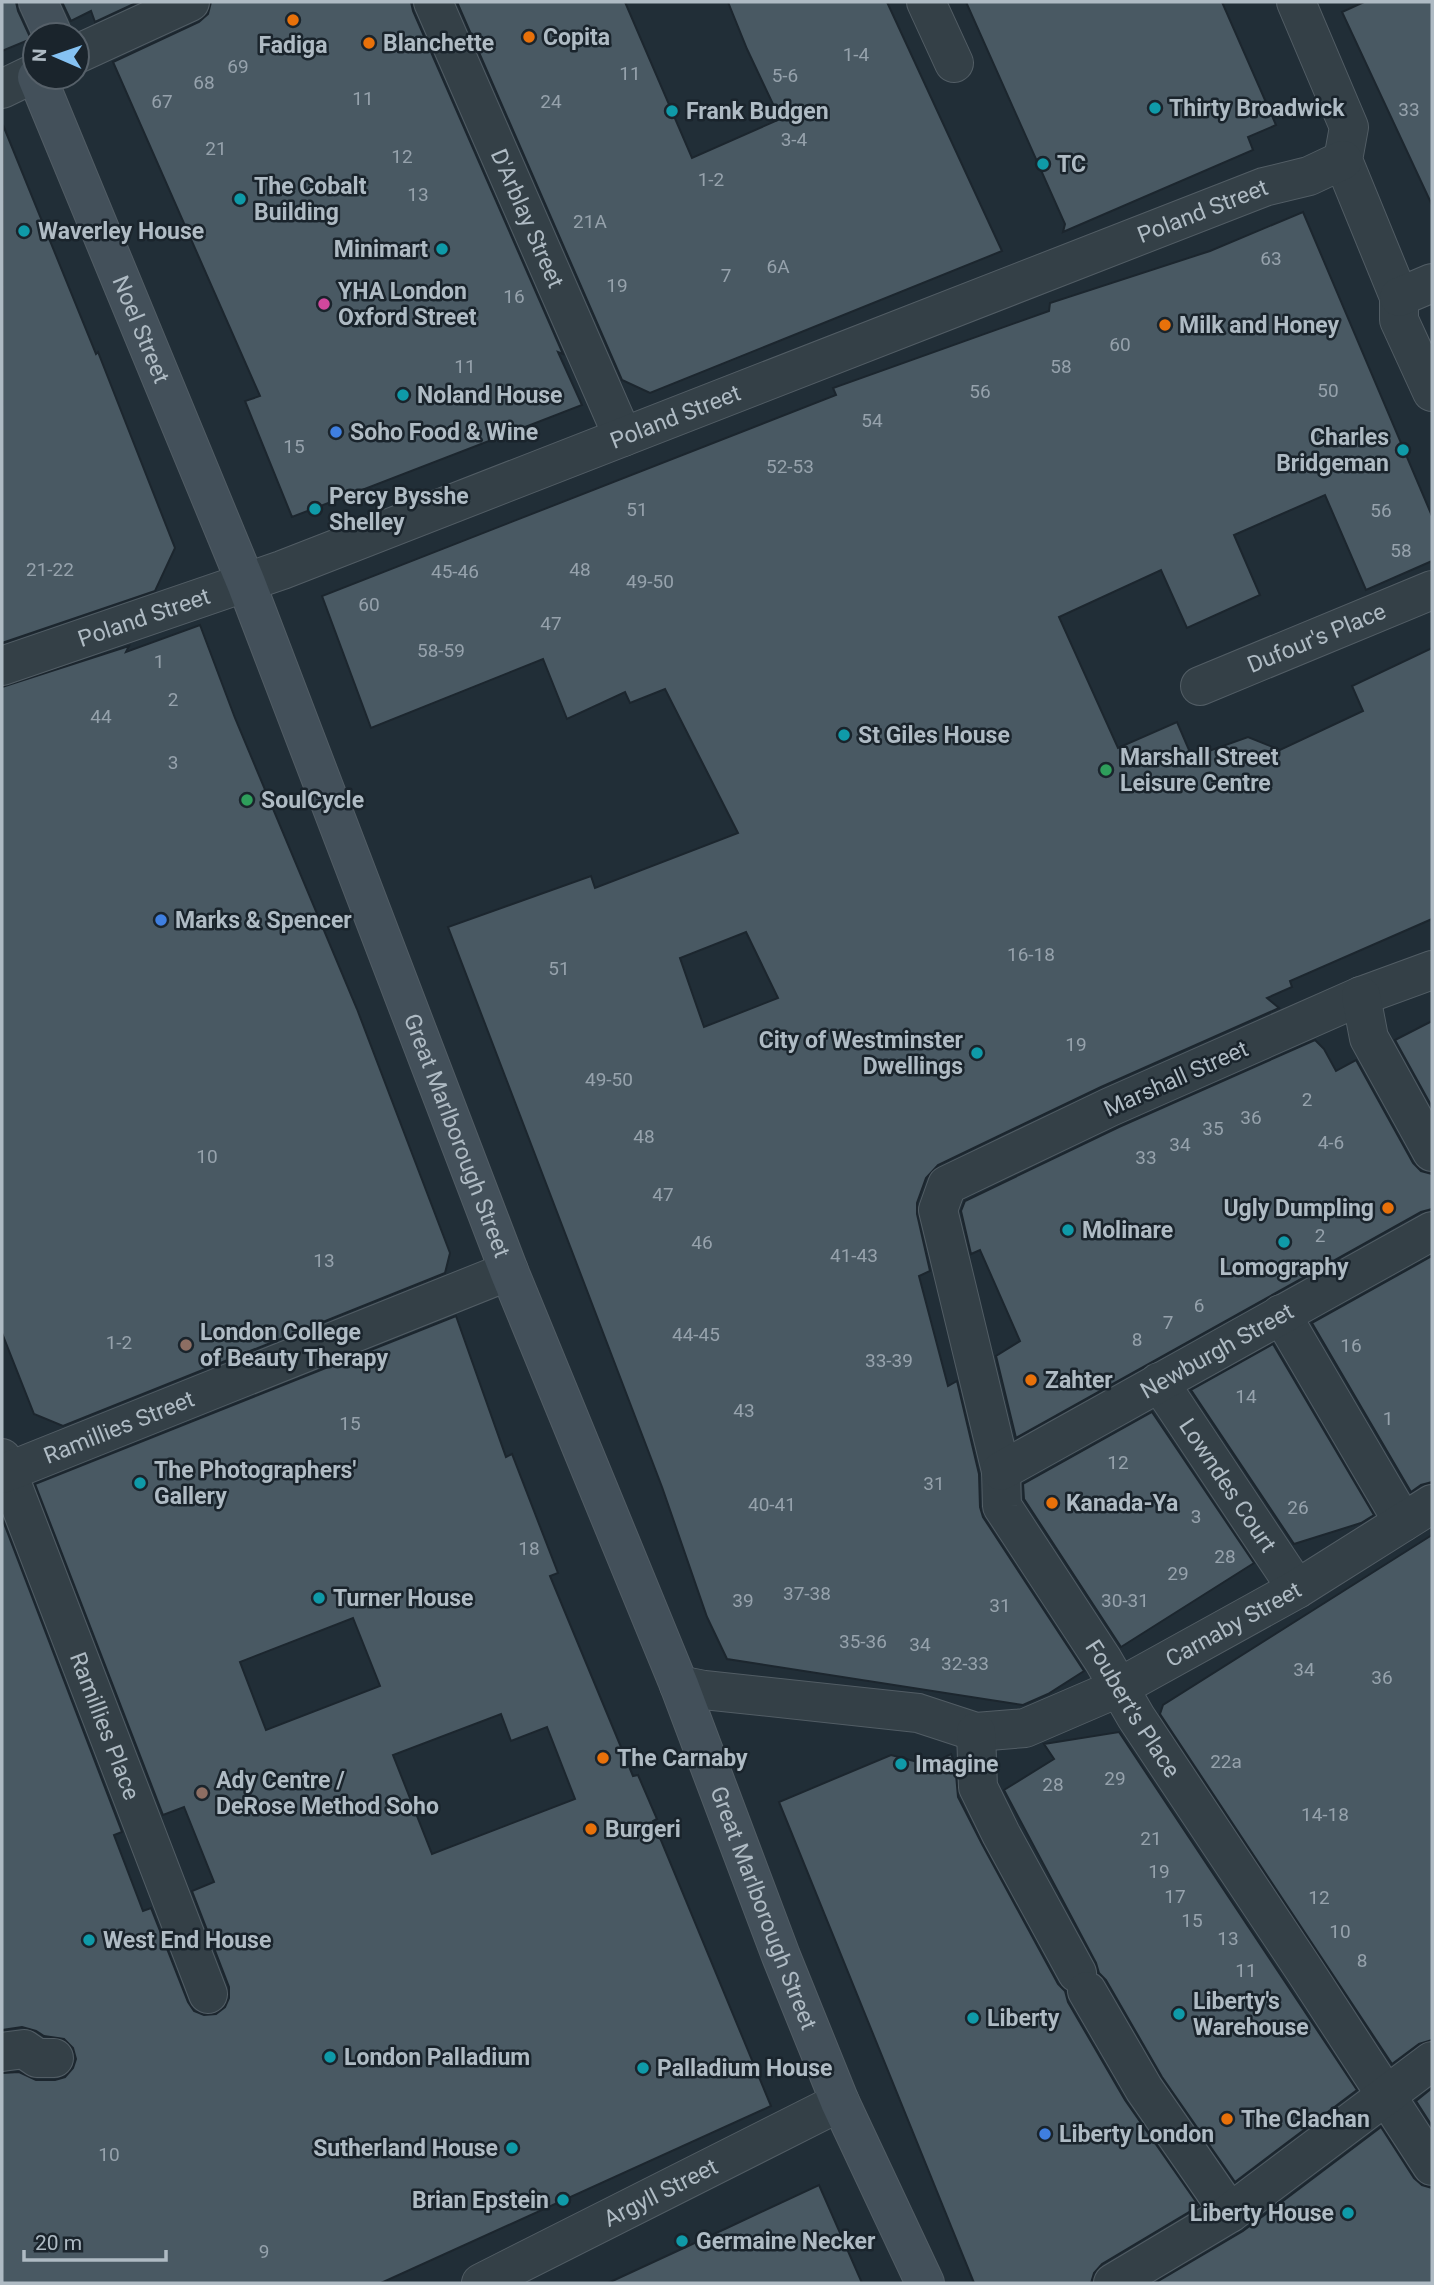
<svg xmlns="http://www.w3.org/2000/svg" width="1434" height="2285" font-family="Roboto,sans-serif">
<rect width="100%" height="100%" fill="#212e37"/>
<g fill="#495963" stroke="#1c262e" stroke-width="2" fill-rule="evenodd">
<polygon points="2,2 16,2 18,11 31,39 2,51"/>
<polygon points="62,2 138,2 95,22 91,11 71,21"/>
<polygon points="211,2 411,2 413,11 563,354 558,352 582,405 292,517 245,401 260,396 113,62 199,22 208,14"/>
<polygon points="457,2 625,2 692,158 780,119 747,49 728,2 887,2 1002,251 650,393 622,380"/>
<polygon points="966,2 1222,2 1276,125 1248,137 1253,150 1063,232 1065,224"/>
<polygon points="1364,2 1432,2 1432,205 1342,12"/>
<polygon points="3,125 96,354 98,352 175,548 155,591 2,643"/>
<path d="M1303,212l129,304v45l-66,29 -41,-95 -91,40 26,60 -73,33 -26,-58 -102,47 59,131 59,-26 15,35 56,-20 32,13 83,-39 -11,-25 80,-38v271l-142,62 2,6 -25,11 12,10 -178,79 -163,78 -12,13 -9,25v11l13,57 -11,5 29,110 9,-5 22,93 1,33 3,10 101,154 -36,23 -25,11 -296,-46 -20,-42 -45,-130 -214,-560 143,-51 4,12 143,-55 -73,-144 -35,14 -5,-11 -58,27 -24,-60 -172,69 -49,-132 514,-201 -3,-7 216,-77 1,-8 160,-52zM746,932l32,66 -74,29 -24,-69z"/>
<polygon points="200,625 235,718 357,1009 450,1253 445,1273 63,1426 34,1414 2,1333 2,687 129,646 126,652"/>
<polygon points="1432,1021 1432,1107 1395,1040"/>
<polygon points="1315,1040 1324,1049 1336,1071 1356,1060 1413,1163 1421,1171 1432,1174 1432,1209 1421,1212 1016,1438 996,1356 1020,1341 980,1250 971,1254 961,1211 965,1201 1119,1127"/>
<polygon points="1432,1256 1432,1482 1421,1485 1411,1492 1312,1323"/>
<path d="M456,1316l50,141 6,-3 46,119 -8,3 83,200 5,-1 19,44 -4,2 118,285 -390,177h-379v-210l17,-1 17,8h19l10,-3 8,-9 3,-9 -3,-11 -9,-9 -20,-3 -8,-5 -14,-4 -20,3v-512l120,314 -8,3 29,76 8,-3 37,94 6,9 10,4 12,-1 9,-7 4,-9v-11l-37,-96 22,-9 -30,-75 -21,8 -128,-331zM353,1618l27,68 -114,44 -26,-68zM501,1714l10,27 36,-14 28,72 -143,55 -39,-99z"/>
<polygon points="1273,1344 1374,1515 1361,1523 1294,1544 1191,1390"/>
<polygon points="1152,1412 1254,1563 1121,1647 1024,1499 1023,1484"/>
<polygon points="1432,1535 1432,2040 1419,2044 1392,2064 1160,1714 1163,1705"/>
<polygon points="1119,1732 1357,2090 1235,2182 1162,2077 1106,1980 1099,1973 1096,1963 1004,1790 1054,1759 1044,1744"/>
<polygon points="951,1754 955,1763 958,1797 982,1844 1058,1984 1065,1991 1068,2002 1125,2100 1199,2206 1102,2264 1094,2273 1091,2283 974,2283 779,1802 891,1755 929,1765"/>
<polygon points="1432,2088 1432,2126 1416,2101"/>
<polygon points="1381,2127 1414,2178 1422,2185 1432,2188 1432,2283 1155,2283 1243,2231"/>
<polygon points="819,2185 862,2283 608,2283 727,2228"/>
</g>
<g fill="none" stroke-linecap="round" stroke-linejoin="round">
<defs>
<g id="street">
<path id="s1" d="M433,2l190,435"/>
<polyline points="926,2 954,63"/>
<polyline points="1296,2 1349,127 1343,160 1399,297 1399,320 1432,392"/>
<polyline points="77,54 190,2"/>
<polyline points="2,89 35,73"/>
<polyline points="1399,297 1432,283"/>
<path id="s2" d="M2,666l280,-96 982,-383 45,-11 34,-16"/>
<path id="s3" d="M1200,686l232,-96"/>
<path id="s4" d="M1432,970l-71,26 -251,111 -163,78 -9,25 63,261 1,35 101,154 33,57 169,254 127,195"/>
<polyline points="1361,996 1369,1038 1432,1152"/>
<polyline points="1281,1314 1403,1522"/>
<path id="s5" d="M1159,1382l138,207"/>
<path id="s6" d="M2,1458l206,536"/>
<path id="s7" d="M1001,1471l431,-240"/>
<path id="s8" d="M2,1474l507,-203"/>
<path id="s9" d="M679,1685l25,5 214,23 58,19 49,-4 93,-40 179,-99 135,-85"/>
<polyline points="976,1732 978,1787 1001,1834 1077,1973"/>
<polyline points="1087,1991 1144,2089 1230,2213"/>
<polyline points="2,2052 24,2049 37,2058 54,2058"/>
<path id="s10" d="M481,2283l359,-181"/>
<polyline points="1113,2283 1230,2213 1432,2061"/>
</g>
<g id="secondary">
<polyline points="38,2 53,35"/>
<path id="s11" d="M37,77l209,506 263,688 170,414 102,271 59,146 85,181"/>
</g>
</defs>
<use href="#street" stroke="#525d65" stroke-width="40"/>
<use href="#secondary" stroke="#525d65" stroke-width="40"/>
<use href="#street" stroke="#344047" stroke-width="38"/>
<use href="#secondary" stroke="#43505a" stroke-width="38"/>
</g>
<g fill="#e8710a" stroke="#1a242c" stroke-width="2.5">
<circle cx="293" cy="20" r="7"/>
<circle cx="529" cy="37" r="7"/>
<circle cx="369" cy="43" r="7"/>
<circle cx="1165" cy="325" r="7"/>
<circle cx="1388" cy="1208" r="7"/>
<circle cx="1031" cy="1380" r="7"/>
<circle cx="1052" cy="1503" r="7"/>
<circle cx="603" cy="1758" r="7"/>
<circle cx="591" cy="1829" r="7"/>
<circle cx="1227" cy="2119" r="7"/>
</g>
<g fill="#0f9aa8" stroke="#1a242c" stroke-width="2.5">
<circle cx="1155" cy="108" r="7"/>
<circle cx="672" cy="111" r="7"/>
<circle cx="1043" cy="164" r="7"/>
<circle cx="240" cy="199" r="7"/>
<circle cx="24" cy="231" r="7"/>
<circle cx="442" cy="249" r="7"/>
<circle cx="403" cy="395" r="7"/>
<circle cx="1403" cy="450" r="7"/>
<circle cx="315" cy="509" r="7"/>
<circle cx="844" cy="735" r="7"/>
<circle cx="977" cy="1053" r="7"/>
<circle cx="1068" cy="1230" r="7"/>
<circle cx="1284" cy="1242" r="7"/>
<circle cx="140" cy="1483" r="7"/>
<circle cx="319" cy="1598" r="7"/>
<circle cx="901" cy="1764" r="7"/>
<circle cx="89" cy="1940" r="7"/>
<circle cx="1179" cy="2014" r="7"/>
<circle cx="973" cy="2018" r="7"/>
<circle cx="330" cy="2057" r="7"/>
<circle cx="643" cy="2068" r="7"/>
<circle cx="512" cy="2148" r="7"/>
<circle cx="563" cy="2200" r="7"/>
<circle cx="1348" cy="2213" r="7"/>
<circle cx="682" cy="2241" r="7"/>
</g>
<circle fill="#d1479c" stroke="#1a242c" stroke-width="2.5" cx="324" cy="304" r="7"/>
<g fill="#3f7fe0" stroke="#1a242c" stroke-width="2.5">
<circle cx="336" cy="432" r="7"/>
<circle cx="161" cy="920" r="7"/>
<circle cx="1045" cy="2134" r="7"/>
</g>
<g fill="#2e9e5b" stroke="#1a242c" stroke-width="2.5">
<circle cx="1106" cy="770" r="7"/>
<circle cx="247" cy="800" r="7"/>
</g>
<g fill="#8d6e63" stroke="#1a242c" stroke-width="2.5">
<circle cx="186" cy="1345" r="7"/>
<circle cx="202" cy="1793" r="7"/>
</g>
<g text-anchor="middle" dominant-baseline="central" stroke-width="5" stroke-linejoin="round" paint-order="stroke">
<g font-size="19" fill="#96a2ac">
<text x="856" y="54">1-4</text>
<text x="238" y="66">69</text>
<text x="630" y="73">11</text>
<text x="785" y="75">5-6</text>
<text x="204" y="82">68</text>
<text x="363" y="98">11</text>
<text x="162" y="101">67</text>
<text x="551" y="101">24</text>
<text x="1409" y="109">33</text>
<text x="794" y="139">3-4</text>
<text x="216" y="148">21</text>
<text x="402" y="156">12</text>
<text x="711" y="179">1-2</text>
<text x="418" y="194">13</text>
<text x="590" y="221">21A</text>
<text x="1271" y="258">63</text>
<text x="778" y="266">6A</text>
<text x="726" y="275">7</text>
<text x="617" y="285">19</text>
<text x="514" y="296">16</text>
<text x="1120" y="344">60</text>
<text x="465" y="366">11</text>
<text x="1061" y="366">58</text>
<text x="1328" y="390">50</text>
<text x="980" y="391">56</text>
<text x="872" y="420">54</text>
<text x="294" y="446">15</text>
<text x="790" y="466">52-53</text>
<text x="637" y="509">51</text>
<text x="1381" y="510">56</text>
<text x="1401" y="550">58</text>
<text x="50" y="569">21-22</text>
<text x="580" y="569">48</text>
<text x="455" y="571">45-46</text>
<text x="650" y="581">49-50</text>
<text x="369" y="604">60</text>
<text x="551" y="623">47</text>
<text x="441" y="650">58-59</text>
<text x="159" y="661">1</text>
<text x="173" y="699">2</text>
<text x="101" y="716">44</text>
<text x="173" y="762">3</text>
<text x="1031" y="954">16-18</text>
<text x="559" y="968">51</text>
<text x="1076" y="1044">19</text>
<text x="609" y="1079">49-50</text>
<text x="1307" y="1099">2</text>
<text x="1251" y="1117">36</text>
<text x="1213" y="1128">35</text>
<text x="644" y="1136">48</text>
<text x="1331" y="1142">4-6</text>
<text x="1180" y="1144">34</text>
<text x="207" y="1156">10</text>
<text x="1146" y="1157">33</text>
<text x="663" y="1194">47</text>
<text x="1320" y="1235">2</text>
<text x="702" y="1242">46</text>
<text x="854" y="1255">41-43</text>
<text x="324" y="1260">13</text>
<text x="1199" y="1305">6</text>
<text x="1168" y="1322">7</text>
<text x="696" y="1334">44-45</text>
<text x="1137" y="1339">8</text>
<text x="119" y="1342">1-2</text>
<text x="1351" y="1345">16</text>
<text x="889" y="1360">33-39</text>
<text x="1246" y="1396">14</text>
<text x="744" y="1410">43</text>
<text x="1388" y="1418">1</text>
<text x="350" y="1423">15</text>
<text x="1118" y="1462">12</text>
<text x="934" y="1483">31</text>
<text x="772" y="1504">40-41</text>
<text x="1298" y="1507">26</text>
<text x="1196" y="1516">3</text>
<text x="529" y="1548">18</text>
<text x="1225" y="1556">28</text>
<text x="1178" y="1573">29</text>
<text x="807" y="1593">37-38</text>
<text x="743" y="1600">39</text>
<text x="1125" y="1600">30-31</text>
<text x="1000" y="1605">31</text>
<text x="863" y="1641">35-36</text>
<text x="920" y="1644">34</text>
<text x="965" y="1663">32-33</text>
<text x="1304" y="1669">34</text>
<text x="1382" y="1677">36</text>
<text x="1226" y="1761">22a</text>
<text x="1115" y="1778">29</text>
<text x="1053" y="1784">28</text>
<text x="1325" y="1814">14-18</text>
<text x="1151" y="1838">21</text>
<text x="1159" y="1871">19</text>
<text x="1175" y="1896">17</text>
<text x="1319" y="1897">12</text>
<text x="1192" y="1920">15</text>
<text x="1340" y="1931">10</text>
<text x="1228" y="1938">13</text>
<text x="1362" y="1960">8</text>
<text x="1246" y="1970">11</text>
<text x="109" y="2154">10</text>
<text x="264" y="2251">9</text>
</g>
<g font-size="23" font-weight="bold" fill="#afbbc4" stroke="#1a242c" text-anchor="start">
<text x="543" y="37">Copita</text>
<text x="383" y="43">Blanchette</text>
<text x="293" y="45" text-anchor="middle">Fadiga</text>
<text x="1169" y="108">Thirty Broadwick</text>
<text x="686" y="111">Frank Budgen</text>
<text x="1057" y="164">TC</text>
<text x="254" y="186">The Cobalt<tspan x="254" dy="26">Building</tspan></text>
<text x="38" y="231">Waverley House</text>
<text x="428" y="249" text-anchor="end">Minimart</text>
<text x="338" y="291">YHA London<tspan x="338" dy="26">Oxford Street</tspan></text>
<text x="1179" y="325">Milk and Honey</text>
<text x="417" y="395">Noland House</text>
<text x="350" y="432">Soho Food &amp; Wine</text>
<text x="1389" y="437" text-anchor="end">Charles<tspan x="1389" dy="26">Bridgeman</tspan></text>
<text x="329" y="496">Percy Bysshe<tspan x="329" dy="26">Shelley</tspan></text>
<text x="858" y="735">St Giles House</text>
<text x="1120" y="757">Marshall Street<tspan x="1120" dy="26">Leisure Centre</tspan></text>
<text x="261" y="800">SoulCycle</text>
<text x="175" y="920">Marks &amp; Spencer</text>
<text x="963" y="1040" text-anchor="end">City of Westminster<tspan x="963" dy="26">Dwellings</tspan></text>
<text x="1374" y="1208" text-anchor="end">Ugly Dumpling</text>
<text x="1082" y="1230">Molinare</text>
<text x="1284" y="1267" text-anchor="middle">Lomography</text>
<text x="200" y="1332">London College<tspan x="200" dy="26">of Beauty Therapy</tspan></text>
<text x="1045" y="1380">Zahter</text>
<text x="154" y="1470">The Photographers'<tspan x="154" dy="26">Gallery</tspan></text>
<text x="1066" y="1503">Kanada-Ya</text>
<text x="333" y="1598">Turner House</text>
<text x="617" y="1758">The Carnaby</text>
<text x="915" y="1764">Imagine</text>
<text x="216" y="1780">Ady Centre /<tspan x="216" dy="26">DeRose Method Soho</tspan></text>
<text x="605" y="1829">Burgeri</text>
<text x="103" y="1940">West End House</text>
<text x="1193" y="2001">Liberty's<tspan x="1193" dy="26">Warehouse</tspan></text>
<text x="987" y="2018">Liberty</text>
<text x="344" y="2057">London Palladium</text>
<text x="657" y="2068">Palladium House</text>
<text x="1241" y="2119">The Clachan</text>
<text x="1059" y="2134">Liberty London</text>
<text x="498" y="2148" text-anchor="end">Sutherland House</text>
<text x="549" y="2200" text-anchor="end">Brian Epstein</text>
<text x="1334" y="2213" text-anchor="end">Liberty House</text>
<text x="696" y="2241">Germaine Necker</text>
</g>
<g font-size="23" fill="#afbbc4" stroke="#1a242c">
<text stroke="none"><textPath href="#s2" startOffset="1284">Poland Street</textPath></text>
<text stroke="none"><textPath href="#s1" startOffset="236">D'Arblay Street</textPath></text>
<text stroke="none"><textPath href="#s11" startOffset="273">Noel Street</textPath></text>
<text stroke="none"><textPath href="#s2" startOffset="718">Poland Street</textPath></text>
<text stroke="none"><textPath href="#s2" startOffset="150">Poland Street</textPath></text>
<text stroke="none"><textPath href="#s3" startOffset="126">Dufour's Place</textPath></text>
<text transform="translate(1176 1079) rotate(-24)">Marshall Street</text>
<text stroke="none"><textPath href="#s11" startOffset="1139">Great Marlborough Street</textPath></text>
<text stroke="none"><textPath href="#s7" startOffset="247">Newburgh Street</textPath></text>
<text stroke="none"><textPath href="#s8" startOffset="126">Ramillies Street</textPath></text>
<text stroke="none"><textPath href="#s5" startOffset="124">Lowndes Court</textPath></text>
<text stroke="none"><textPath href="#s9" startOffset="584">Carnaby Street</textPath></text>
<text stroke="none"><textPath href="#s4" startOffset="1102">Foubert's Place</textPath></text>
<text stroke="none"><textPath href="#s6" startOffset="287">Ramillies Place</textPath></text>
<text stroke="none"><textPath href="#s11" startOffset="1970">Great Marlborough Street</textPath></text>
<text stroke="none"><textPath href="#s10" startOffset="201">Argyll Street</textPath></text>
</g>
</g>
<rect width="1434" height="2285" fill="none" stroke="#afbbc4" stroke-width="7"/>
<g transform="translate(56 56) rotate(272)"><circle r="33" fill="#1a242c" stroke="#566069" stroke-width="2"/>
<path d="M0-5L12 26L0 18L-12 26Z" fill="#85c2f3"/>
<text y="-10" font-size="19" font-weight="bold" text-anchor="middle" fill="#afbbc4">N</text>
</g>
<path d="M24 2250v10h142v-10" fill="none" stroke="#afbbc4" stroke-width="3.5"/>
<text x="35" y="2250" font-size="21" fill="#afbbc4" stroke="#1a242c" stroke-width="5" paint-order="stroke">20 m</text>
</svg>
